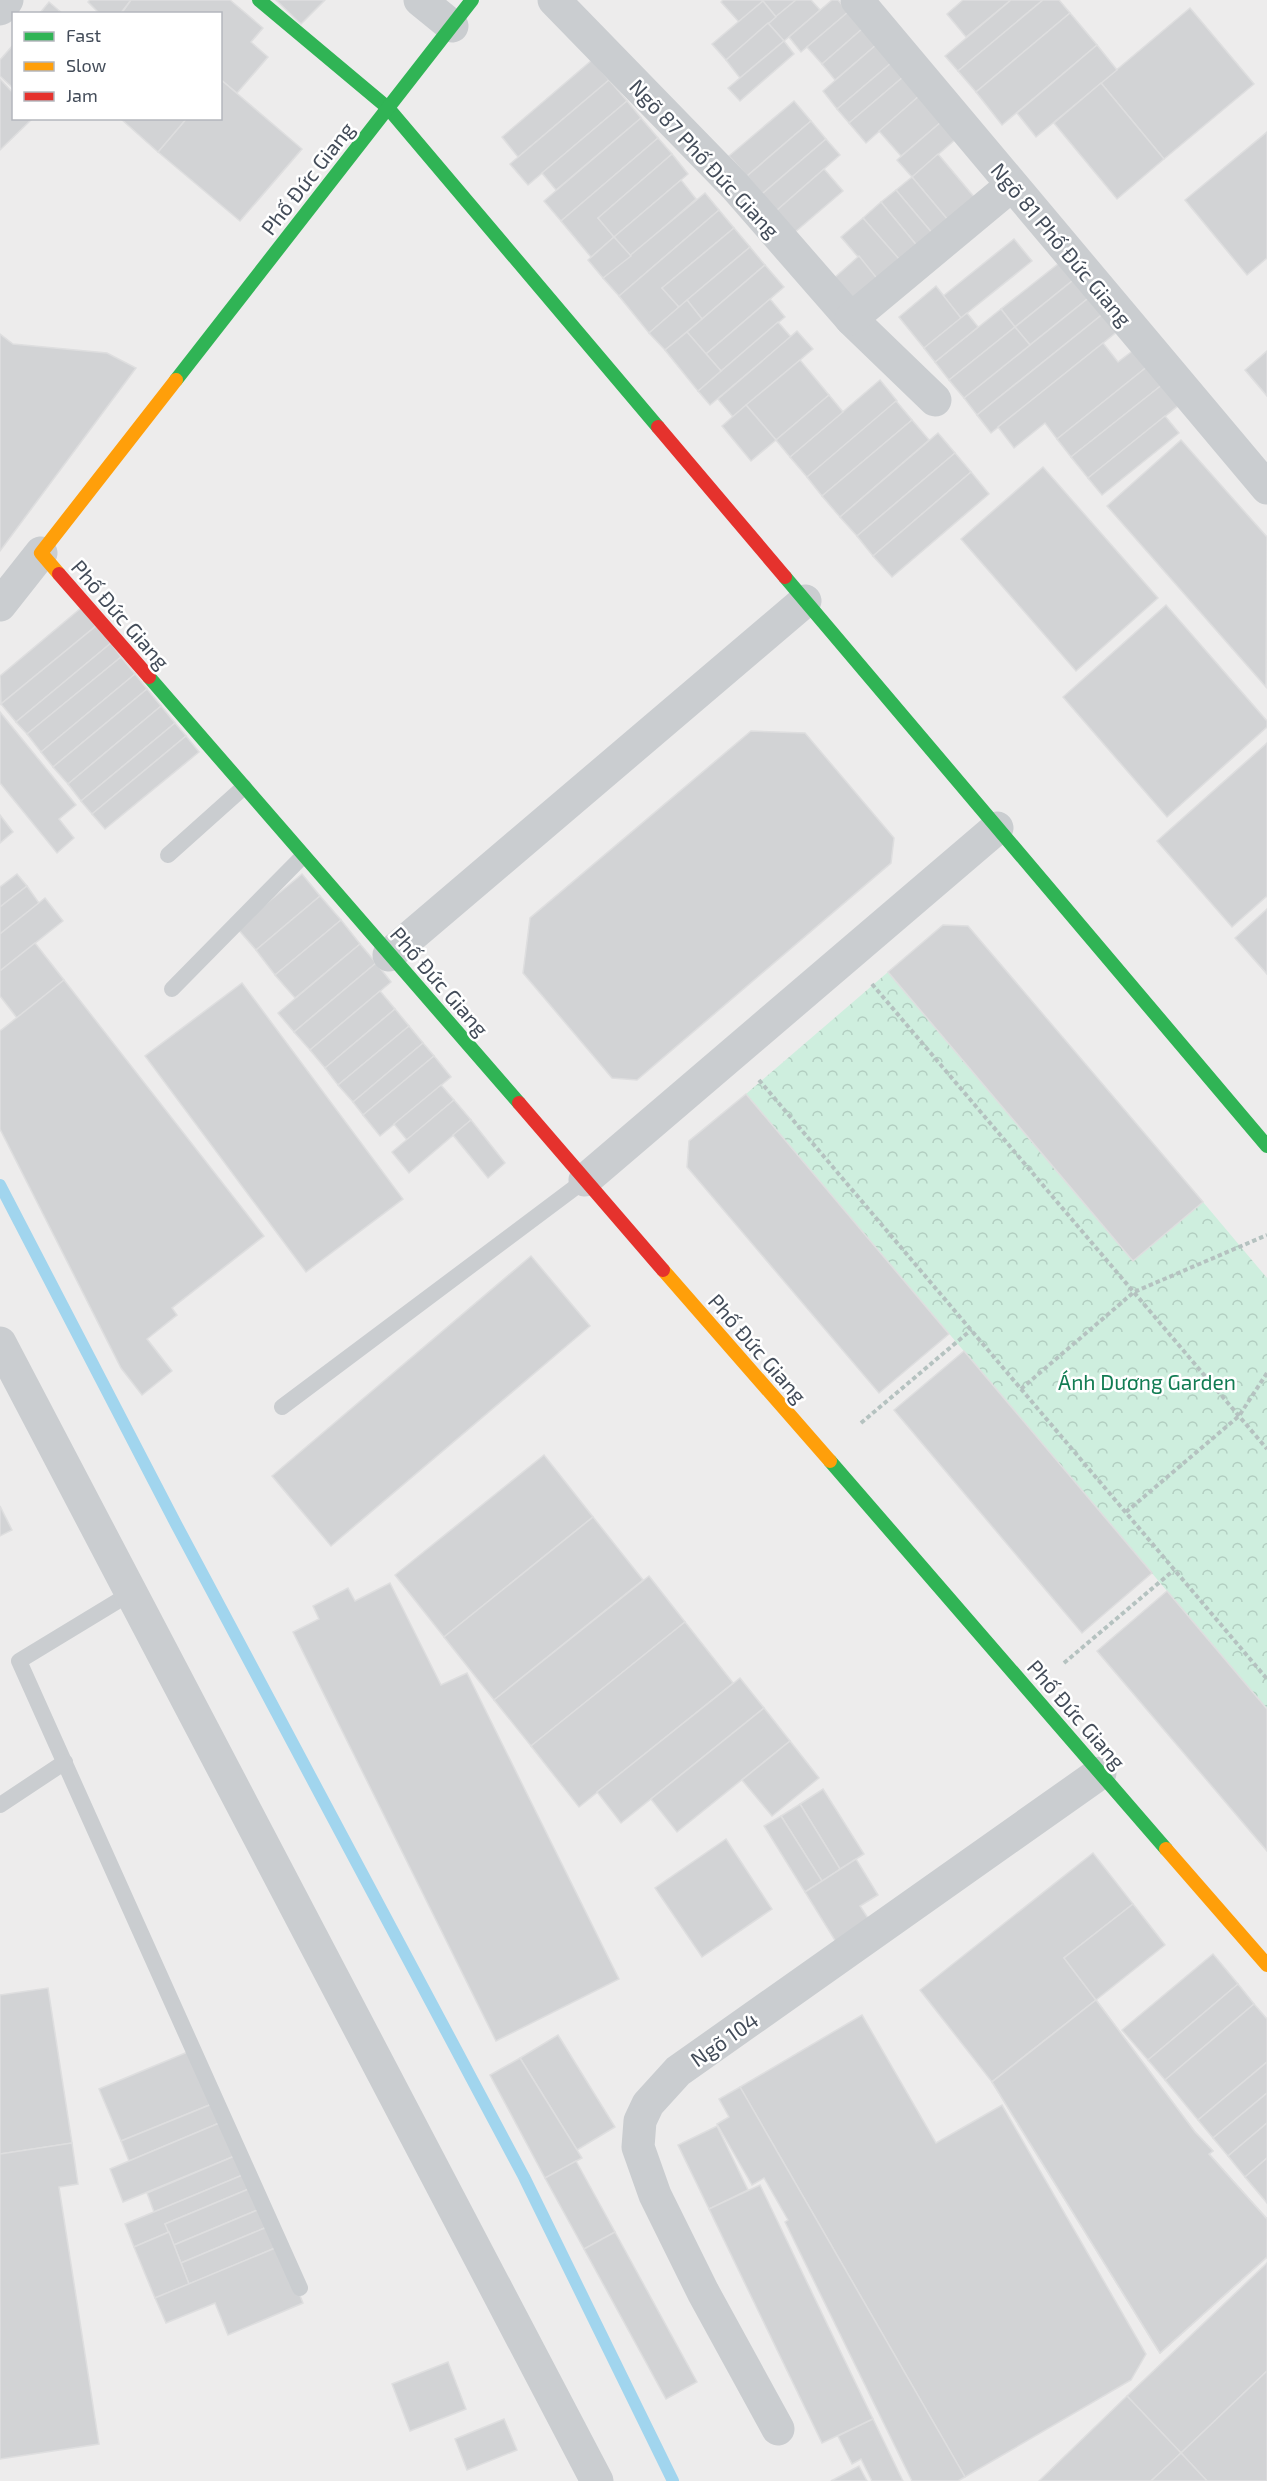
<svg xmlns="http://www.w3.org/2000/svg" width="1267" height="2481" font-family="'Exo 2',sans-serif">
<defs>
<pattern id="forest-crowns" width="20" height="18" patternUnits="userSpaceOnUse" patternTransform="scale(1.5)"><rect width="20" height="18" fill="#ceeede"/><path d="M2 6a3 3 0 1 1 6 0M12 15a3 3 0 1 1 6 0" fill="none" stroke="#b2cec1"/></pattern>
</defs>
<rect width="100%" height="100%" fill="#edecec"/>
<polygon fill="url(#forest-crowns)" points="888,972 1133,1261 1203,1202 1267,1278 1267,1709 746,1094"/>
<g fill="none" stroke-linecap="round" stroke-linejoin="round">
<polyline stroke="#a1d5ee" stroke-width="12" points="0,1185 176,1524 524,2177 673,2481"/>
</g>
<g fill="#d2d3d5" stroke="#dededf" stroke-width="1.5">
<polygon points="90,0 131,0 120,14 100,14 88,2"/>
<polygon points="131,0 230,0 263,28 251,42 268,57 237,93 220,79 220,14 121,14"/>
<polygon points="276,0 325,0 301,24"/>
<polygon points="723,0 762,0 763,1 739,22 721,2"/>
<polygon points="762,0 796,0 776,17"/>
<polygon points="796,0 811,0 820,10 784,41 768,23"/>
<polygon points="832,0 838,0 848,12 801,52 789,37"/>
<polygon points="963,0 1011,0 966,37 947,14"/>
<polygon points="1011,0 1043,0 958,71 945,56"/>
<polygon points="1043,0 1059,0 1070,13 976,92 958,71"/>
<polygon points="763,1 776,17 726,60 712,44"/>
<polygon points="49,2 63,14 39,14"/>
<polygon points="1190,8 1254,84 1164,159 1101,83"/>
<polygon points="848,12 862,29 822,64 807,47"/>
<polygon points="1070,13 1097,45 1002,125 976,92"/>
<polygon points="768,23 784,41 740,78 726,60"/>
<polygon points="862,29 876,45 835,80 822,64"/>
<polygon points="784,41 794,54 740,101 728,88"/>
<polygon points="14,44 14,88 13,88 0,76 0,60"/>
<polygon points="876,45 891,63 837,109 823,91"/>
<polygon points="1097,45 1117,70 1036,137 1017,113"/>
<polygon points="592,60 609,80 518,157 502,137"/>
<polygon points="891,63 903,77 849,123 837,109"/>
<polygon points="903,77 919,96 866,143 849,123"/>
<polygon points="0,79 14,94 14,118 33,118 0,150"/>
<polygon points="220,79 302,149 240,221 158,152 187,118 220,118"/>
<polygon points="609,80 627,101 528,185 510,164"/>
<polygon points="1101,83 1164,159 1117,199 1054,123"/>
<polygon points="919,96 941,122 901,156 879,131"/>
<polygon points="627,101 641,118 556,190 542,173"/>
<polygon points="794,101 811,121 747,176 729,156"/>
<polygon points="120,118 187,118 158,152"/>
<polygon points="641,118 658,138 561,221 544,201"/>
<polygon points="811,121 826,139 762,194 747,176"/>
<polygon points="941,122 956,139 912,177 897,160"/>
<polygon points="1267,132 1267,258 1247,275 1185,200"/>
<polygon points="658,138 672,154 598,218 614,237 591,257 561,221"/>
<polygon points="826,139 840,155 776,211 762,194"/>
<polygon points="672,154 688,174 614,237 598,218"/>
<polygon points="938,154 980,204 953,226 912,177"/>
<polygon points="824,169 843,191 795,232 776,211"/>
<polygon points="912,177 953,226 938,240 896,190"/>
<polygon points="681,180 696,199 631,256 614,237"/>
<polygon points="896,190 938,240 923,253 881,202"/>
<polygon points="705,193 719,210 619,296 603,278"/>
<polygon points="881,202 923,253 906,267 863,218"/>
<polygon points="719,210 734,228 662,288 679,307 649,333 619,296"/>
<polygon points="863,218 906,267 883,286 841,237"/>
<polygon points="734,228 750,247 679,307 662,288"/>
<polygon points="614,237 631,256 603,278 588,260"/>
<polygon points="1014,239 1032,261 961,318 943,296"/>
<polygon points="750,247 765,265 702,319 687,300"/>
<polygon points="859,256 883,286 857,308 833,279"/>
<polygon points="1063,260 1077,277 1015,327 1001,309"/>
<polygon points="765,265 784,287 706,354 687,332"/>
<polygon points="1077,277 1091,296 1030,345 1015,327"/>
<polygon points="936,286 961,318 924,348 899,317"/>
<polygon points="1091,296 1104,313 977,415 964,398"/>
<polygon points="770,299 785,317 721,371 706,354"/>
<polygon points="687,300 702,319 665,350 649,333"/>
<polygon points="1001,309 1015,327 949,380 935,362"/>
<polygon points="967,313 978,327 935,362 924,348"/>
<polygon points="1104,313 1118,331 991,433 977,415"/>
<polygon points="778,322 791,337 710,405 698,391"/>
<polygon points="1015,327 1030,345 964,398 949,380"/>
<polygon points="797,331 813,349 733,417 718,399"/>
<polygon points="687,332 721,371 698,391 665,350"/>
<polygon points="0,334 13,344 107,353 136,368 0,551"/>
<polygon points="1103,343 1118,362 1135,349 1148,366 1057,439 1045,423 1014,448 998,427"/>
<polygon points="1267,351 1267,396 1245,370"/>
<polygon points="800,360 829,395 776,440 746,405"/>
<polygon points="1148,366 1163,384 1071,457 1057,439"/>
<polygon points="880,380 897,401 807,477 790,457"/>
<polygon points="1163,384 1179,405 1088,478 1071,457"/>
<polygon points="829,395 843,412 790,457 776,440"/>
<polygon points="896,401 912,420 822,496 807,477"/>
<polygon points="746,405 776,440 751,461 722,426"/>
<polygon points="1165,416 1179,433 1102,495 1088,478"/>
<polygon points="912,420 929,440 840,517 822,496"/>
<polygon points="938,433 955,453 857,536 840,517"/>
<polygon points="1181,440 1267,537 1266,687 1107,506"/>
<polygon points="955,453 971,472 873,556 857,536"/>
<polygon points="1043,467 1158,598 1076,671 961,539"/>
<polygon points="971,472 989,494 892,577 873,556"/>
<polygon points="1166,605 1267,721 1267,727 1167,817 1063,697"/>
<polygon points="81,608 96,626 1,704 0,676"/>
<polygon points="96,626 111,643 16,722 1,704"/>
<polygon points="111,643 121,657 27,734 16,722"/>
<polygon points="121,657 135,674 41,752 27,734"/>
<polygon points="135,674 147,689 53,767 41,752"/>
<polygon points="147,689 161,706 68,784 53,767"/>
<polygon points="161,706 175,723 81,801 68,784"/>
<polygon points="0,712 76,805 59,819 74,838 57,853 0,783"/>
<polygon points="175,723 186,736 92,814 81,801"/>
<polygon points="751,731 805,733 894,838 891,863 637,1080 612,1078 523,973 530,918"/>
<polygon points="186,736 199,752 105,829 92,814"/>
<polygon points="1267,743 1267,896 1232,927 1157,841"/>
<polygon points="0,815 13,832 0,843"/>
<polygon points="17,874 27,886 0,907 0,887"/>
<polygon points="302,874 320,896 256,950 237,928"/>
<polygon points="27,886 39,903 0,934 0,907"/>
<polygon points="320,896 341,920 275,975 256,950"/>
<polygon points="45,898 63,921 0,971 0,934"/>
<polygon points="1267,909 1267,974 1235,938"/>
<polygon points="341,920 360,944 295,998 275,975"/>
<polygon points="943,925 968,926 1203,1202 1133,1261 888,972"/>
<polygon points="35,943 64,980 17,1018 0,996 0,971"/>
<polygon points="360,944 376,963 294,1032 278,1013"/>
<polygon points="376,963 391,982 310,1050 294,1032"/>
<polygon points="64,980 264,1236 172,1308 177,1315 147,1339 172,1371 142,1395 121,1368 0,1129 0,1031"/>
<polygon points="242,983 403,1199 306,1272 145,1056"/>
<polygon points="380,991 395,1009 325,1068 310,1050"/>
<polygon points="395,1009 409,1026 338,1085 325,1068"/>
<polygon points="409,1026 423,1043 353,1102 338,1085"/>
<polygon points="423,1043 434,1056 363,1115 353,1102"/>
<polygon points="434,1056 451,1077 380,1136 363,1115"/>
<polygon points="441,1085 454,1100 407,1140 394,1124"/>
<polygon points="746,1094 949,1334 879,1393 687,1167 689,1141"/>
<polygon points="454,1100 471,1120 409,1173 392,1152"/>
<polygon points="471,1120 505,1163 488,1178 453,1135"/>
<polygon points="531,1256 590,1326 331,1546 272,1476"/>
<polygon points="964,1351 1152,1573 1082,1633 894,1410"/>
<polygon points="544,1455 593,1517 444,1637 395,1575"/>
<polygon points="0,1506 12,1530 0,1536"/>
<polygon points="593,1517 643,1580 494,1700 444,1637"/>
<polygon points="649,1576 685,1622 531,1746 494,1700"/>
<polygon points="390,1583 441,1685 467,1673 619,1979 496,2041 293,1632 319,1619 313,1606 348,1588 355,1601"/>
<polygon points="1167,1591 1267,1709 1267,1851 1097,1651"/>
<polygon points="685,1622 733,1683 579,1807 531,1746"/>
<polygon points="740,1678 764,1708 621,1823 597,1792"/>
<polygon points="764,1708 790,1741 677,1832 651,1799"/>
<polygon points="790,1741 819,1778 772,1816 742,1780"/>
<polygon points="823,1789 864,1854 840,1869 800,1804"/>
<polygon points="800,1804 840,1869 822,1881 781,1816"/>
<polygon points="781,1816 822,1881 805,1892 764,1826"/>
<polygon points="726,1839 772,1909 702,1957 655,1888"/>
<polygon points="1093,1853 1133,1904 1064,1958 1096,2000 992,2082 920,1990"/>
<polygon points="856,1859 878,1895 860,1906 875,1929 841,1950 805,1892"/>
<polygon points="1133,1904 1165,1945 1096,2000 1064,1958"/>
<polygon points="1213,1954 1238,1984 1148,2060 1122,2030"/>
<polygon points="1238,1984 1254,2004 1165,2080 1148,2060"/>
<polygon points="48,1988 72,2143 0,2154 0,1995"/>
<polygon points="1096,2000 1195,2132 1213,2151 1209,2154 1267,2219 1267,2257 1160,2353 992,2082"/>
<polygon points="1096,2000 1195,2132 1213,2151 1209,2154 1267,2219 1267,2257 1160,2353 992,2082"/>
<polygon points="1254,2004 1267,2019 1267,2062 1198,2120 1165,2080"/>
<polygon points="862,2015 936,2143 1002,2105 1146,2354 1131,2380 965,2477 740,2087"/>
<polygon points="558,2035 615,2127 577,2150 520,2058"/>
<polygon points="190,2051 212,2104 121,2141 99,2089"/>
<polygon points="520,2058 582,2158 545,2178 490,2075"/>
<polygon points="1267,2062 1267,2093 1213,2138 1198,2120"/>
<polygon points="740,2087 965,2477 958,2481 912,2481 785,2222 788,2220 764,2178 752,2185 717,2124 729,2117 719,2099"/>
<polygon points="1267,2093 1267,2123 1228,2156 1213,2138"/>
<polygon points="212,2104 224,2121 129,2161 121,2141"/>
<polygon points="224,2121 237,2155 123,2202 110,2169"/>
<polygon points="1267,2123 1267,2158 1245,2177 1228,2156"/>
<polygon points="717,2126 748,2190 709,2209 678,2145"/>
<polygon points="72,2143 78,2184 59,2187 99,2444 0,2459 0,2154"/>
<polygon points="237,2155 245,2174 154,2212 147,2193"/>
<polygon points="1267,2158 1267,2203 1245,2177"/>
<polygon points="576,2161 615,2232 584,2249 545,2178"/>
<polygon points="245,2174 251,2188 165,2224 169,2232 134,2247 125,2224"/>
<polygon points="760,2185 873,2419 822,2443 709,2209"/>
<polygon points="251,2188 260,2209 174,2245 165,2224"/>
<polygon points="260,2209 267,2227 181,2263 174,2245"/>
<polygon points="267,2227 280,2246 189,2284 181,2263"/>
<polygon points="169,2232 189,2284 155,2298 134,2247"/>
<polygon points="615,2232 697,2382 666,2399 584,2249"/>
<polygon points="280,2246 303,2303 228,2335 215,2303 166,2323 155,2298"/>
<polygon points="1267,2263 1267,2371 1181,2453 1127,2396"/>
<polygon points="448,2362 466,2409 410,2431 392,2384"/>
<polygon points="1267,2371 1267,2481 1207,2481 1181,2453"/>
<polygon points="1127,2396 1181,2453 1151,2481 1039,2481"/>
<polygon points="504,2419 517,2450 467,2470 455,2439"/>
<polygon points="873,2419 903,2481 872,2481 861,2459 852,2464 838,2436"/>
<polygon points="1181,2453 1207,2481 1151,2481"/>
<polygon points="859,2466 867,2481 831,2481"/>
</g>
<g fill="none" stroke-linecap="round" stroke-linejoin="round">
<g stroke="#b5c2c0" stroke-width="4" stroke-dasharray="4.5 3" stroke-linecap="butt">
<polyline points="872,984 1267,1449"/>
<polyline points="759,1080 1267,1679"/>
<polyline points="1021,1389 1134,1292 1267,1235"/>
<polyline points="861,1423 971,1330"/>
<polyline points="1126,1512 1239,1416 1267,1373"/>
<polyline points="1064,1663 1174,1570"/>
</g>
<g stroke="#cacdd0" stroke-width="16">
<polyline points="168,855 244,787"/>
<polyline points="172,989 303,856"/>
<polyline points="282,1407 585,1180"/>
<polyline points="131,1593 19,1661 300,2288"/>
<polyline points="0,1805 65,1762"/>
</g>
<g stroke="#cacdd0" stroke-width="33">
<polyline points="420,0 452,26"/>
<polyline points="554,0 735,186 851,319 935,400"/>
<polyline points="857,0 1267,488"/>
<polyline points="0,9 7,0"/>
<polyline points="851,319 1012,185"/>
<polyline points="0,605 41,553"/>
<polyline points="389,955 805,601"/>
<polyline points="585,1180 997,828"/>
<polyline points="0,1343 597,2481"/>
<polyline points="778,2429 703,2292 655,2195 638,2147 640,2121 648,2104 678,2071 1100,1773"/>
</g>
<g stroke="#30b455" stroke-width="14">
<polyline points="259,0 388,108 658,427"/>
<polyline points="176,380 472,0"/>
<polyline points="785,577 1267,1146"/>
<polyline points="149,677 519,1103"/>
<polyline points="830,1461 1166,1849"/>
</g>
<g stroke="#ff9f0a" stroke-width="14">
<polyline points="59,574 41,553 176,380"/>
<polyline points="663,1270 830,1461"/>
<polyline points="1166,1849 1267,1965"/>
</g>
<g stroke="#e5322d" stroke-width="14">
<polyline points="658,427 785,577"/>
<polyline points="59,574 149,677"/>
<polyline points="519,1103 663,1270"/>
</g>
</g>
<g text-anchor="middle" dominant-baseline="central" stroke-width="5" stroke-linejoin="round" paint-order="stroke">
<g font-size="21" fill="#434c59" stroke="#fff">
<text transform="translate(705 158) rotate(47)">Ngõ 87 Phố Đức Giang</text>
<text transform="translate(307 178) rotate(-52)">Phố Đức Giang</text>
<text transform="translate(1062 244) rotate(50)">Ngõ 81 Phố Đức Giang</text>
<text transform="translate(121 614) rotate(49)">Phố Đức Giang</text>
<text transform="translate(440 981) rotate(49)">Phố Đức Giang</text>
<text transform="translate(758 1348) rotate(49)">Phố Đức Giang</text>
<text transform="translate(1077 1714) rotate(49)">Phố Đức Giang</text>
<text transform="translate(724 2039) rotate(-35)">Ngõ 104</text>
</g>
<g font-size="21" fill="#127c53" stroke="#fff">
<text x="1147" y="1381">Ánh Dương Garden</text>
</g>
</g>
<rect x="12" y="12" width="210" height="108" fill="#ffffff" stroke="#b4b7bd" stroke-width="1.5"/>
<rect x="24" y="32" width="30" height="9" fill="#30b455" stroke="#b4b7bd" stroke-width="1.5"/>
<text x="66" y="42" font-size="18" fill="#434c59">Fast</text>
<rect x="24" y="62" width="30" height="9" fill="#ff9f0a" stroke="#b4b7bd" stroke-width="1.5"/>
<text x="66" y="72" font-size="18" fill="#434c59">Slow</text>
<rect x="24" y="92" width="30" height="9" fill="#e5322d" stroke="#b4b7bd" stroke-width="1.5"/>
<text x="66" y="102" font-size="18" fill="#434c59">Jam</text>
</svg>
